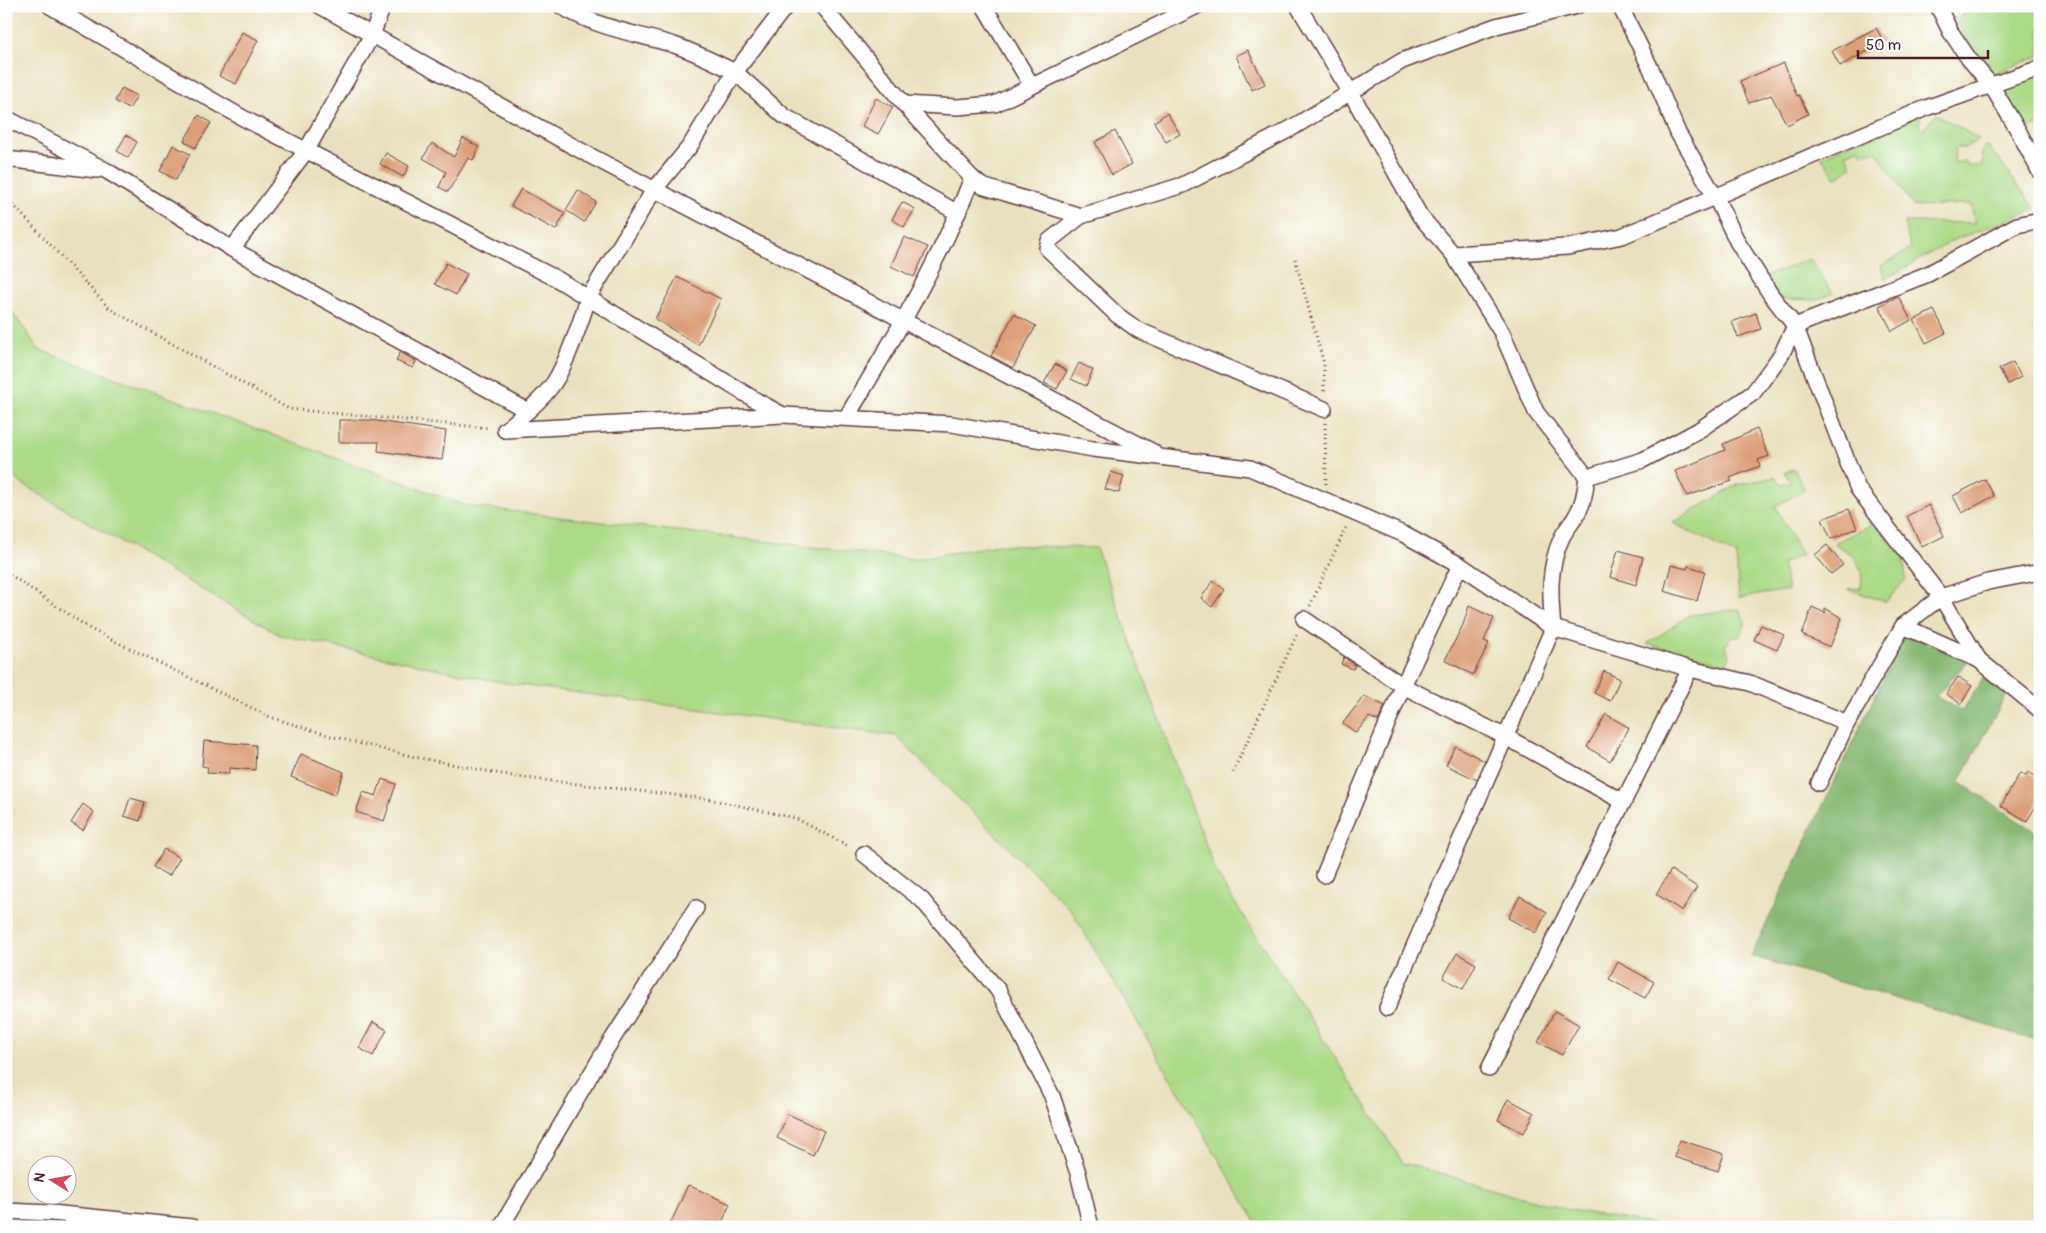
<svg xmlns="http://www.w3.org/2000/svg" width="2046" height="1233" font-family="Pangolin,sans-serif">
<rect width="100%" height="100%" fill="#fff"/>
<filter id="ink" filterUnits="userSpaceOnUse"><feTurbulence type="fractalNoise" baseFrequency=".02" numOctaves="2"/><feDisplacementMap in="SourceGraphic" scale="10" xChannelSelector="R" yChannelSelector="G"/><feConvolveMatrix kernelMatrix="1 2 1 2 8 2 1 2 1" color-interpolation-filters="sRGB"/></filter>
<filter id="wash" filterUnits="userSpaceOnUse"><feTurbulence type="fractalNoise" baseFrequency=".0096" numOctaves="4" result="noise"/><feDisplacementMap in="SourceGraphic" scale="20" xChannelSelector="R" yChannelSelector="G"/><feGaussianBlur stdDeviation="1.12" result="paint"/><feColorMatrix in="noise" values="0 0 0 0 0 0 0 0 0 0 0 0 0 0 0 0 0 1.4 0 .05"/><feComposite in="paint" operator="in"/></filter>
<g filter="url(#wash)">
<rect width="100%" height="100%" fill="#e9e1be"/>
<g fill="#acda87" stroke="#7b7c59">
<polygon points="1981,6 2040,6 2040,56 1990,75 1954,19"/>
<polygon points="2040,72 2040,124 2026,129 1999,86"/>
<polygon points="1921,112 1919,127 1923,130 1936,114 1979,139 1964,148 1955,148 1954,163 1965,161 1968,166 1982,166 1982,151 1987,145 2036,209 1954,240 1885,279 1881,266 1911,249 1904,222 1976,223 1970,204 1913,206 1876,151 1862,153 1859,148 1846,154 1852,167 1836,178 1821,157"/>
<polygon points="1810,259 1833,293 1818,300 1780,299 1766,276"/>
<polygon points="6,303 39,350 467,506 914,559 998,545 1096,548 1217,875 1403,1163 1565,1209 1668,1227 1259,1227 1071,910 896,736 505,683 280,635 22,484 6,469"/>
<polygon points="1794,469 1805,490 1775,506 1802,555 1782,563 1788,590 1739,598 1736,555 1673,523 1737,485 1775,477 1781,485 1790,483 1785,472"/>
<path d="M1875,523l28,33 3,23 -20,23 -38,-13 13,-1c3,-27 -7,-32 -27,-45z"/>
<polygon points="1739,609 1746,623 1739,637 1732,637 1725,646 1730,655 1726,664 1647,644 1690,615"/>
</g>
<polygon fill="#89ba74" stroke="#6a6c50" points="1905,633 1968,661 1936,696 1962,711 1986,673 2006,695 1959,782 2040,835 2040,1041 1751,956"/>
<g id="blocks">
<g fill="#db9d76">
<polygon points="1876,28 1884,42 1840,66 1832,51"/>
<polygon points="242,32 258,40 236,84 219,76"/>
<polygon points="1248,50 1265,84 1252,90 1236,56"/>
<polygon points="1784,63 1797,96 1799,95 1808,114 1787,125 1771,95 1749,103 1740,81"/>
<polygon points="122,88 137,96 129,109 115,101"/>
<polygon points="876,98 893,107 878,134 862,126"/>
<polygon points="1167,113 1180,134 1166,142 1154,122"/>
<polygon points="199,115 211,123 195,148 184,141"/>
<polygon points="1115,131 1132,164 1112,175 1095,142"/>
<polygon points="126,135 137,142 128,158 117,151"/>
<polygon points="463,138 479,147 473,160 468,158 448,192 439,187 446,172 423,158 432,143 454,157"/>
<polygon points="173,145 190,154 176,180 160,171"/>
<polygon points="386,153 409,166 403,177 380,164"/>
<polygon points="521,189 565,213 556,230 511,206"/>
<polygon points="578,190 596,202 584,222 566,210"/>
<polygon points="902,202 915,209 904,227 892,219"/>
<polygon points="904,237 928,247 914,277 891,266"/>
<polygon points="446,263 467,274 456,295 435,284"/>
<polygon points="677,277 721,299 698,345 655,319"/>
<polygon points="1898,296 1911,320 1892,331 1879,306"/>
<polygon points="1934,310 1946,333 1926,343 1914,320"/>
<polygon points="1756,313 1761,329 1738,337 1732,322"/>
<polygon points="1014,314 1036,326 1013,368 991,356"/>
<polygon points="400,352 416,361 413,368 396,361"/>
<polygon points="2013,362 2021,377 2008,384 1999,369"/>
<polygon points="1079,363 1093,370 1086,386 1071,379"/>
<polygon points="1055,364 1067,371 1057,389 1044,383"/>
<polygon points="339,420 370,420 446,431 442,460 378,451 379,442 339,442"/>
<polygon points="1757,429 1769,456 1758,460 1760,466 1730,478 1732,481 1687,496 1675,471 1725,450 1723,444"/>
<polygon points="1111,472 1124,476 1119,493 1105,489"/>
<polygon points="1985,479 1994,496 1962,513 1953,496"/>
<polygon points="1929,505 1944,536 1922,547 1907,516"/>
<polygon points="1849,509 1857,528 1831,539 1822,519"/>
<polygon points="1827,545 1843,565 1831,574 1815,555"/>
<polygon points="1618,550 1643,557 1636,585 1610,577"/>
<polygon points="1671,565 1687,569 1688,566 1705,571 1697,601 1664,591"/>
<polygon points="1213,581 1224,589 1212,607 1201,598"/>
<polygon points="1469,606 1494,618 1484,641 1489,643 1473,675 1445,660 1463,625"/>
<polygon points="1812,607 1825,613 1825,608 1842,618 1830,647 1802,635"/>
<polygon points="1761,625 1784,635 1777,650 1754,640"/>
<polygon points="1344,657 1355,665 1353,669 1341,664"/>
<polygon points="1604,671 1620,679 1610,701 1594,693"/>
<polygon points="1958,677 1972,686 1961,704 1946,694"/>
<polygon points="1364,696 1385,706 1378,721 1369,717 1356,733 1343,723"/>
<polygon points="1606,714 1629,728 1610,761 1587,747"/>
<polygon points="204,741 256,745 255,770 229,768 229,774 207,773 208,767 202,766"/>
<polygon points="1455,746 1485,761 1477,780 1446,765"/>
<polygon points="301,754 344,772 335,795 291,777"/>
<polygon points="2028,772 2040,779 2040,799 2027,821 2001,806 2020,773 2026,776"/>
<polygon points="382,779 396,784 384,821 356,812 363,792 376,796"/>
<polygon points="130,798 145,802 140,821 124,816"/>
<polygon points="83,804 94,812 83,830 71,823"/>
<polygon points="164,849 180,858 169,876 153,867"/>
<polygon points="1671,870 1697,887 1682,911 1656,894"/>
<polygon points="1520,896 1547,912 1536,933 1508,918"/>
<polygon points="1457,953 1476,964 1463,989 1443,978"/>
<polygon points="1618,962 1654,982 1645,998 1609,979"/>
<polygon points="1555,1011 1579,1025 1562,1055 1538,1042"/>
<polygon points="373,1022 387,1030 373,1056 359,1048"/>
<polygon points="1508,1099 1534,1113 1524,1133 1498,1120"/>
<polygon points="788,1114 824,1131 813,1155 777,1138"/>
<polygon points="1680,1140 1724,1154 1718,1171 1674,1157"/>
<polygon points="688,1185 730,1204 720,1227 669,1227"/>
</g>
</g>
</g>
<g filter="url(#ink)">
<use href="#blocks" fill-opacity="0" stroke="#623c41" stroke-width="1"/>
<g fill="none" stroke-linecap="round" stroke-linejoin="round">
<defs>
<g id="minor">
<polyline points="50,6 243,118 557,279 757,401 783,415 952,424 1093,449 1250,468 1403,534 1460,565 1553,628 1690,669 1750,683 1847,723"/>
<polyline points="320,6 587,154 1153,452"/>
<path d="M561,6c36,22 74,27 113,39 21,7 41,17 61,27l51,-66"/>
<polyline points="822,6 904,104 972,178 982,186 1081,216 1183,185 1290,129 1402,61 1496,26 1577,6"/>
<polyline points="984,6 1032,86"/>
<path d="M1298,6l53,87 69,123 33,38 49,79 34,79 51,65c-2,13 -3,26 -10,37 -4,8 -11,15 -15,23 -14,30 -12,59 -9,91l-166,380"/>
<polyline points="1620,6 1652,71 1678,133 1716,198 1738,243 1771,295 1795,326 1858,489 1941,597 1979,660"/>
<polyline points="1938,6 1950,31 1969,59 1991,85 2019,132 2040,172"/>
<polyline points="904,104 957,107 995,104 1197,6"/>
<polyline points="6,118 107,171 232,249 528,411"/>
<polyline points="6,159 97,170"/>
<polyline points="1081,216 1049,241 1047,248 1117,315 1138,330 1324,409"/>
<polyline points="232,249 306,151 372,35 383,6"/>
<polyline points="1453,254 1568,247 1622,236 1926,108 2040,68"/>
<path d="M846,418c47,-78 93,-155 126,-240"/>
<path d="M505,430c17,-14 35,-28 48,-46 12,-17 29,-65 35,-86l66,-108 36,-44 45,-74 49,44 174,97"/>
<polyline points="505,430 783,415"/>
<polyline points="1587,477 1643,460 1699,430 1753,393 1781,355 1795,326 1928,274 2017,225 2040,220"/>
<polyline points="1304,619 1403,686 1506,737 1624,802"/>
<polyline points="1903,626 1979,660 2040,710"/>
<polyline points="1819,783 1847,723 1903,626 1941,597 1988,582 2040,572"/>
<polyline points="864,854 922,900 998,990 1052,1096 1078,1173 1091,1227"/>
<polyline points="1324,875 1403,686 1460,565"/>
<polyline points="1489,1069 1690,669"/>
<polyline points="6,1211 51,1213 192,1227"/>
<polyline points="501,1227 601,1057 696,908"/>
</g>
</defs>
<use href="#minor" stroke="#623c41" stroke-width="18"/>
<g stroke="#623c41" stroke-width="3" stroke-dasharray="1 4" stroke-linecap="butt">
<polyline points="6,197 110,309 289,409 489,428"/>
<polyline points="1295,259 1324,364 1324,392"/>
<polyline points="1325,423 1326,484"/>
<polyline points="6,572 92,630 270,717 334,737 415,757 517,777 709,799 795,818 850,847"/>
<polyline points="1310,606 1347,525"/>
<polyline points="1233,772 1298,632"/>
</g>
<use href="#minor" stroke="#fff" stroke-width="15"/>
</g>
</g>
<rect width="2046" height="1233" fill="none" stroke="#fff" stroke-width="25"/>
<g transform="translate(52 1180) rotate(281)"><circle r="24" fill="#ffffff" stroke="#b7a5aa"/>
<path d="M0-4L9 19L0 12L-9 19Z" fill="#d1495b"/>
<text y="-8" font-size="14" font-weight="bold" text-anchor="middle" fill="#4a1f2b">N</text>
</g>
<path d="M1858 50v8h130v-8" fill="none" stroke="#4a1f2b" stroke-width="2.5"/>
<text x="1866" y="50" font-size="15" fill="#4a1f2b" stroke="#ffffff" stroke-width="4" paint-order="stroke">50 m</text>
</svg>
